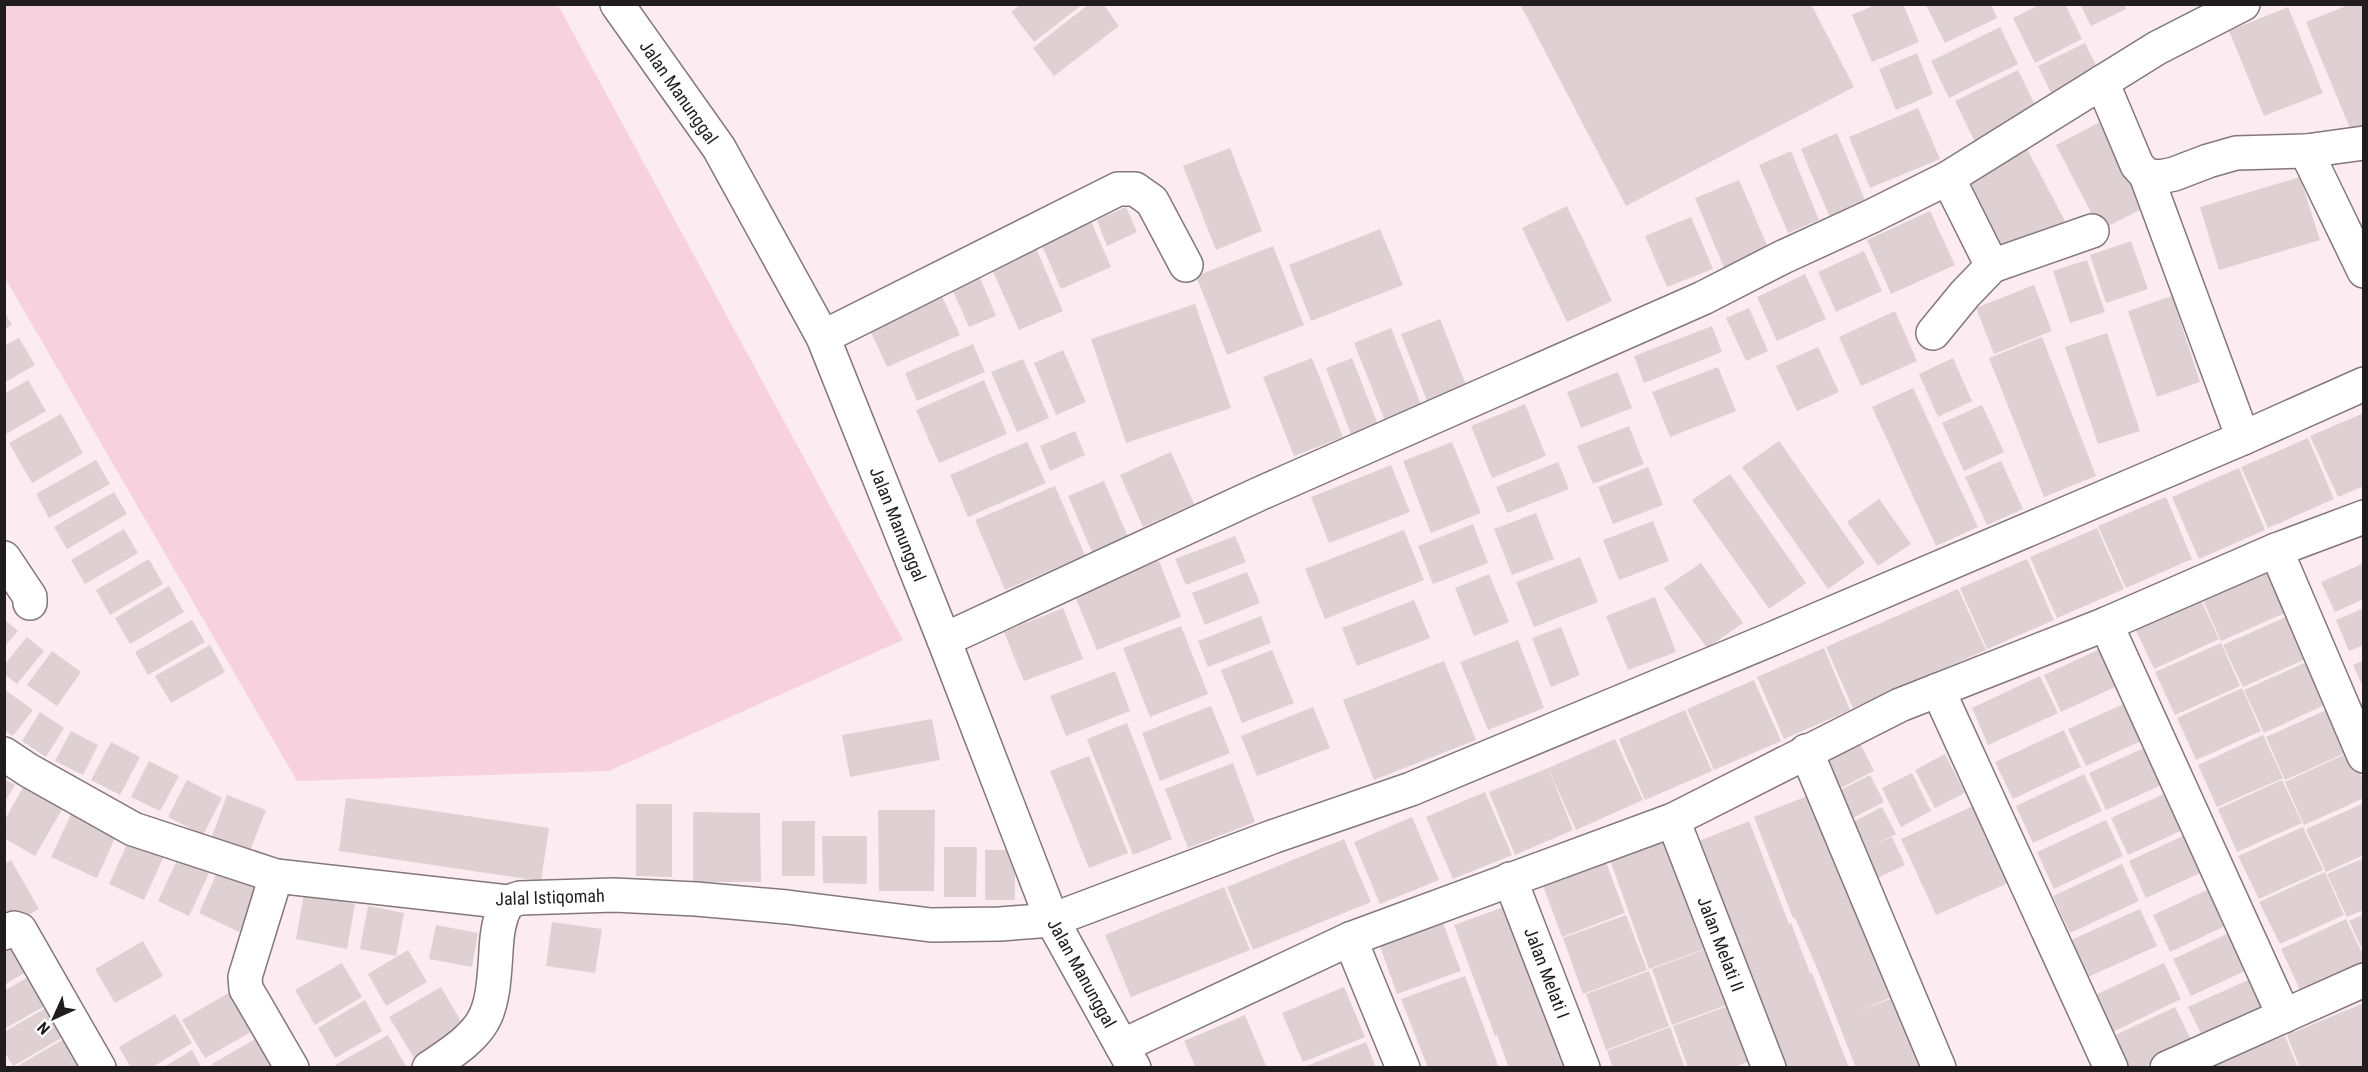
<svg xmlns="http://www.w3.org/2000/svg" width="2368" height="1072" font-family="'Roboto Condensed',sans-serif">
<rect width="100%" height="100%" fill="#fcecf1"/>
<polygon fill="#f7d2de" points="4,5 558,5 903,640 609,771 297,781 5,278"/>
<g fill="#dfd0d4">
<polygon points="1021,4 1083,4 1034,42 1011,12"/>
<polygon points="1089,4 1103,4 1119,26 1054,76 1033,48"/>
<polygon points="1520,4 1811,4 1854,87 1626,206"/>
<polygon points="1877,4 1903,4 1919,42 1872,62 1852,15"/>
<polygon points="1991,4 1997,18 1945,43 1926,5"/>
<polygon points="2041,4 2065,4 2082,39 2035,63 2013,18"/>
<polygon points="2080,4 2124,4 2126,9 2091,26"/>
<polygon points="2351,4 2364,6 2364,126 2351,131 2306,22"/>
<polygon points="2288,7 2323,93 2264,116 2229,31"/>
<polygon points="2000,27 2018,64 1949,98 1931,61"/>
<polygon points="2085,43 2100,74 2053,97 2038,66"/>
<polygon points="1917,53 1933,94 1896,110 1879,69"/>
<polygon points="2018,70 2041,117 1978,148 1955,101"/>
<polygon points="1918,108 1940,159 1870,188 1849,137"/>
<polygon points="2102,121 2146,207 2100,230 2056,145"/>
<polygon points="1837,133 1867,205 1831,220 1801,149"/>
<polygon points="2026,147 2065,221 2004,252 1965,178"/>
<polygon points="1230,148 1262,231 1216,250 1183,166"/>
<polygon points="1791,151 1819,220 1788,233 1759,165"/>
<polygon points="2300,177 2320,240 2219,270 2200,207"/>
<polygon points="1739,180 1772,257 1727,275 1695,198"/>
<polygon points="1567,206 1612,301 1567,322 1522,228"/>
<polygon points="1126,207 1137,232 1107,246 1097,220"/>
<polygon points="1930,211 1955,265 1891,294 1867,240"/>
<polygon points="1691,217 1713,269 1667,287 1645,236"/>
<polygon points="1091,221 1111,267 1061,289 1041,243"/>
<polygon points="1380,229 1403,285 1311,321 1289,265"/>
<polygon points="1032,239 1063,311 1019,330 987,258"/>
<polygon points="2131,241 2148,289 2106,303 2090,255"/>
<polygon points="1273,246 1304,325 1227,355 1196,276"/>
<polygon points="1864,251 1882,291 1836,312 1818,272"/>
<polygon points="2087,260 2105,312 2070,323 2053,271"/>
<polygon points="1805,274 1826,319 1777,341 1757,297"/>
<polygon points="980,278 996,316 969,327 952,289"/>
<polygon points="2034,285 2052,331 1994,354 1976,308"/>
<polygon points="941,294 960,335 887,367 868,326"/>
<polygon points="2172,296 2200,382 2157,397 2128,311"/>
<polygon points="1195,304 1231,408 1126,443 1091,339"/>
<polygon points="1749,308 1768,351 1746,361 1726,318"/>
<polygon points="4,311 12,325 4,329"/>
<polygon points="1895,311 1917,361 1861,386 1839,337"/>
<polygon points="1440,319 1468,390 1429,406 1401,334"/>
<polygon points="1712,326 1722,352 1644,383 1634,356"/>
<polygon points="1391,328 1424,412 1387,426 1354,343"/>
<polygon points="2107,333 2140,431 2098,444 2065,347"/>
<polygon points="2042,337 2096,476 2044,497 1989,358"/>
<polygon points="19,338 35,365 4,383 4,346"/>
<polygon points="973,344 985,372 917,401 905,373"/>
<polygon points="1818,347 1839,392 1797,411 1776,366"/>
<polygon points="1063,350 1086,402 1056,415 1034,363"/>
<polygon points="1312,358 1343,437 1294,456 1263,377"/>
<polygon points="1352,358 1379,427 1352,437 1326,368"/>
<polygon points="1953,358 1972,401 1938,417 1919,374"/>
<polygon points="1023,359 1049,418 1017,432 991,372"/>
<polygon points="1718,367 1736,411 1670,437 1652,392"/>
<polygon points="1618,372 1632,408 1581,428 1567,392"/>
<polygon points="28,380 46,411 4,435 4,394"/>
<polygon points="984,380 1007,434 939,463 916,410"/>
<polygon points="1913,388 1978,527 1936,546 1872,407"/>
<polygon points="1525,404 1546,456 1492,478 1471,426"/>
<polygon points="1982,405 2004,452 1964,471 1942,423"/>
<polygon points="2364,413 2364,486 2338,497 2310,436"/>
<polygon points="61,414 83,453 32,483 9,443"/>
<polygon points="1629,426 1644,464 1593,484 1577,446"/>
<polygon points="1075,431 1085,455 1050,471 1040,446"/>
<polygon points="2308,438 2334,499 2268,528 2241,467"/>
<polygon points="1779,441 1865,563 1828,589 1742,467"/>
<polygon points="1027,442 1046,483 968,517 950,475"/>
<polygon points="1452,442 1481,513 1431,533 1403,461"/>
<polygon points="1171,452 1194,504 1143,527 1120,475"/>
<polygon points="96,460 110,484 49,518 36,494"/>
<polygon points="2001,461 2023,509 1987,525 1965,477"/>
<polygon points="1558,462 1569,489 1507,513 1496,487"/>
<polygon points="1391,465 1410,512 1329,543 1311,497"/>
<polygon points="1648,467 1663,505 1613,524 1598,487"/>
<polygon points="2239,468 2265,530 2199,559 2172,497"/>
<polygon points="1730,474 1806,583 1769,609 1692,500"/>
<polygon points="1104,481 1128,537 1092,552 1068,496"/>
<polygon points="1055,486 1085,555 1005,590 975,520"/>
<polygon points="114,492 127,514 67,549 54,527"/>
<polygon points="2166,497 2192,559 2126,588 2098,526"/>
<polygon points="1879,499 1911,544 1878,566 1847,522"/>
<polygon points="1536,513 1554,559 1512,575 1494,529"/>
<polygon points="1653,521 1669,561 1619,580 1603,540"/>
<polygon points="1473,524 1488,563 1433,584 1418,546"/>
<polygon points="2097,528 2124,589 2057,618 2030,557"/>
<polygon points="124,529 138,553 85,584 71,560"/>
<polygon points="1404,530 1424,580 1325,619 1305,569"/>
<polygon points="1235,536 1246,562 1186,585 1175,559"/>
<polygon points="1580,557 1598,602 1534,627 1516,582"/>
<polygon points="149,559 163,584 110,615 96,590"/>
<polygon points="2027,559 2054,620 1987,649 1960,588"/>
<polygon points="1159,561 1181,617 1097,650 1074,594"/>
<polygon points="1701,563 1743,623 1707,648 1664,588"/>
<polygon points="2364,563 2364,599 2335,612 2321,582"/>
<polygon points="2267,568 2287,612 2221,641 2202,598"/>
<polygon points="1247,572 1260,603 1205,625 1192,593"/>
<polygon points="1489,574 1509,622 1474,636 1455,588"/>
<polygon points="169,586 184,612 130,644 115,618"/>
<polygon points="1958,589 1986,650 1853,708 1826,647"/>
<polygon points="2199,596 2219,639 2154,669 2134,626"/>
<polygon points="1655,597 1676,652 1628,670 1606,616"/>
<polygon points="1414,600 1430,638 1357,666 1342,628"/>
<polygon points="1063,608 1083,659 1024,681 1004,632"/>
<polygon points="2364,608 2364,645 2349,651 2336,620"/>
<polygon points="1261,616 1271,643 1208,667 1198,641"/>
<polygon points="2288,616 2308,658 2243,687 2223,645"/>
<polygon points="4,619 18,631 4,647"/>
<polygon points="192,620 205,642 148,675 135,652"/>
<polygon points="1181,626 1208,694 1150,717 1123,648"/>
<polygon points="1561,627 1580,675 1551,687 1532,638"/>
<polygon points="27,637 44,651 17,684 4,674 4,665"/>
<polygon points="1518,640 1544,708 1488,730 1460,662"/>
<polygon points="2113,643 2130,680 2061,712 2044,675"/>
<polygon points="2221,643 2240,686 2175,715 2155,672"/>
<polygon points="210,645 225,672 171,703 155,676"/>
<polygon points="1824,648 1850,710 1784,739 1757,677"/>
<polygon points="1272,650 1294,703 1242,723 1221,670"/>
<polygon points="52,651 81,672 57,706 27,685"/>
<polygon points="2364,660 2364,689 2353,665"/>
<polygon points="1444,661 1476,740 1374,780 1343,700"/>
<polygon points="2309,661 2329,703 2264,733 2244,690"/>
<polygon points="1115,671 1130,711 1066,736 1050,696"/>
<polygon points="2040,676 2058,713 1988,745 1972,708"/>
<polygon points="1754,680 1781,741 1714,770 1687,709"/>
<polygon points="2242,688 2261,731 2196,760 2177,718"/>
<polygon points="4,689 33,710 13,736 4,730"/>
<polygon points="2137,698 2154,735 2086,766 2068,729"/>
<polygon points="1211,706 1230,753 1160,781 1142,733"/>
<polygon points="1313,707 1330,748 1257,776 1241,736"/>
<polygon points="2331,708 2350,751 2285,780 2266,737"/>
<polygon points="1685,710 1712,771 1645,800 1619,739"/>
<polygon points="40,712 64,728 46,757 22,741"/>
<polygon points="932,719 940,760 850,777 842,735"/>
<polygon points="1127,723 1172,839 1133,855 1087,739"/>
<polygon points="2064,730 2081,767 2013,799 1995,762"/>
<polygon points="71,731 98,745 83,775 55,761"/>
<polygon points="2263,735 2283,778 2217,807 2198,765"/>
<polygon points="1615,739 1643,800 1576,830 1548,768"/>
<polygon points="111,742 140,757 120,795 91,780"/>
<polygon points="2157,742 2175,779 2106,810 2089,773"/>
<polygon points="1860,743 1874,771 1833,792 1819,764"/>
<polygon points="2350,752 2364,782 2364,798 2304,825 2285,782"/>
<polygon points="1945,754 1965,793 1935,808 1915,770"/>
<polygon points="1089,756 1128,853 1089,868 1050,771"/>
<polygon points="149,761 179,776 160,811 131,797"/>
<polygon points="1233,763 1255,822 1188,848 1165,789"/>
<polygon points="1548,768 1573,830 1515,855 1489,792"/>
<polygon points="1912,773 1931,811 1901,827 1882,788"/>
<polygon points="2084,774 2102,811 2033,843 2016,806"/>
<polygon points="1870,775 1884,802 1843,823 1829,796"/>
<polygon points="4,779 15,785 4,803"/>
<polygon points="187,780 222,798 203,835 168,817"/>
<polygon points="2282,780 2302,823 2237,852 2218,809"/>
<polygon points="25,784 64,806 35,856 4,838 4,821"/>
<polygon points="2179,787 2196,824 2128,855 2111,818"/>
<polygon points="1485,792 1512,855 1453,879 1426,817"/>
<polygon points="227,795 266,810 250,851 212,836"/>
<polygon points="1810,795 1892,997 1858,1011 1893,998 1922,1068 1856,1068 1817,968 1795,918 1793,918 1754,817"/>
<polygon points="346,798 549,828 541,881 339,851"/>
<polygon points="1982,802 2017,879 1936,915 1901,839"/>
<polygon points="2364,803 2364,855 2326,872 2306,829"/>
<polygon points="636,804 672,804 672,877 636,876"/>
<polygon points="1882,807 1896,834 1868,848 1892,837 1905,865 1871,881 1841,828"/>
<polygon points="74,808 119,829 97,878 51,857"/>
<polygon points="878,810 935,810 934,891 879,891"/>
<polygon points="693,812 760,813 761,882 693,882"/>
<polygon points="1412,817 1439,880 1380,904 1354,842"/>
<polygon points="2106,820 2123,856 2054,889 2037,852"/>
<rect x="782" y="821" width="33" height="55"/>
<polygon points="1749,821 1789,924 1791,923 1810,973 1812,973 1849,1068 1785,1068 1734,945 1747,939 1733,944 1694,843"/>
<polygon points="2303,827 2323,870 2259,899 2238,856"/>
<polygon points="2198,829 2215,866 2146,898 2129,861"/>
<polygon points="1673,834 1713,946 1649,969 1609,857"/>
<polygon points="822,836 867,836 867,884 823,883"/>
<polygon points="1344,839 1371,902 1253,950 1227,887"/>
<polygon points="129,840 164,856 144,900 109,884"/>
<polygon points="944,847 977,847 976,897 944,897"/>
<rect x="985" y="850" width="30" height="50"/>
<polygon points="179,856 210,871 189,916 158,901"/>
<polygon points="1604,857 1625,913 1562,937 1541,880"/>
<polygon points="2364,858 2364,910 2347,917 2327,874"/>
<polygon points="11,860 39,909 7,927 4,923 4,864"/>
<polygon points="2122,864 2139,901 2070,933 2053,896"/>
<polygon points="219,868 260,887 239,932 199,913"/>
<polygon points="2325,872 2344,915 2280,944 2259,902"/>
<polygon points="2222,883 2238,920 2170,952 2153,915"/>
<polygon points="1224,887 1250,950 1131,997 1105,935"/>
<polygon points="304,894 355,904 347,949 296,939"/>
<polygon points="1518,902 1581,1068 1509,1068 1497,1035 1495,1036 1454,925"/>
<polygon points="368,906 404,913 396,956 360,949"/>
<polygon points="2140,909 2157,946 2088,977 2071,940"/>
<polygon points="2364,914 2364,953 2349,921"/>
<polygon points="1440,915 1461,971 1397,994 1377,938"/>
<polygon points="1626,915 1647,970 1583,994 1563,938"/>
<polygon points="2346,919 2364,957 2364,963 2301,992 2281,949"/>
<polygon points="552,922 602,929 595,973 546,966"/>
<polygon points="436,925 478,933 472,967 429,959"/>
<polygon points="2242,927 2260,964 2191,996 2173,959"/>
<polygon points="15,939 33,968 4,985 4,945"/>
<polygon points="143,941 163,976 115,1003 95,969"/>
<polygon points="1715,946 1735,1002 1672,1025 1652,969"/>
<polygon points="408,950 427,982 386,1006 368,974"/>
<polygon points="342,963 362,997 315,1025 295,990"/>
<polygon points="2164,963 2181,999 2113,1032 2095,995"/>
<polygon points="1649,971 1669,1026 1606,1050 1586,994"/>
<polygon points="35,973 52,1002 4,1029 4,991"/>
<polygon points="1465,976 1499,1068 1428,1068 1401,999"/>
<polygon points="2257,976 2274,1013 2206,1044 2188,1007"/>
<polygon points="441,987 465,1028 414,1058 389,1017"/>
<polygon points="1344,987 1365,1037 1303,1062 1282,1013"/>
<polygon points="230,992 253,1031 205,1058 182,1020"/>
<polygon points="365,1000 382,1031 335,1058 318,1028"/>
<polygon points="1736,1003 1757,1058 1732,1068 1688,1068 1673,1026"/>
<polygon points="2364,1003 2364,1068 2300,1068 2287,1035"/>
<polygon points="53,1004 70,1033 13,1066 4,1051 4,1032"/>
<polygon points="2175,1007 2193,1044 2142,1068 2120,1068 2107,1039"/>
<polygon points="175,1014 192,1043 151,1068 131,1068 119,1047"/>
<polygon points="1245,1015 1267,1068 1196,1068 1184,1041"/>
<polygon points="1670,1027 1685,1068 1613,1068 1607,1051"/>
<polygon points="71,1035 81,1068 14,1068"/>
<polygon points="262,1035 282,1068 214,1068 212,1064"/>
<polygon points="388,1035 407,1068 337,1068 335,1065"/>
<polygon points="2285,1036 2298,1068 2208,1067 2240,1054"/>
<polygon points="1366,1042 1376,1068 1304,1068 1304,1067"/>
<polygon points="192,1050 202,1068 162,1068"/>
</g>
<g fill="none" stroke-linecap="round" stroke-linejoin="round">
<defs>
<g id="minor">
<polyline points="617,4 719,148 823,337 944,640 1052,920 1134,1068"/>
<polyline points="2102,82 2137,165 2146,175 2160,177 2174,174 2208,161 2236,153 2306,151 2364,143"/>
<polyline points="2306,151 2364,271"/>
<polyline points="2146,175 2243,438"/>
<polyline points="1948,178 1992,266"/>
<polyline points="1933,333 1965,294 1992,266 2092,231"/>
<polyline points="823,337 1118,189 1135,189 1152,201 1186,265"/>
<polyline points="2276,550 2364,756"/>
<polyline points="4,558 30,597 30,603"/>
<polyline points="2106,624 2284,1016"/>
<polyline points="944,640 1259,494 1703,298 1783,257 1870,217 1948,178 2157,48 2243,4"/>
<polyline points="1938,690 2111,1068"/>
<polyline points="1806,751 1939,1068"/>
<polyline points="4,754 28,770 133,829 276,876 508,902 520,898 614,895 696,899 787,907 931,925 1000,924 1052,920 1272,837 1411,789 1774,638 2243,438 2364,384"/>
<polyline points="1673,820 1769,1068"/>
<polyline points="276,876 245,977 246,989 252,999 292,1068"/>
<polyline points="1510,879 1583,1068"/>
<polyline points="4,933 14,928 20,930 99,1068"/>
<polyline points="1350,939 1403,1068"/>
<polyline points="1122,1046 1350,939 1673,820 1900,705 2106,624 2276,550 2364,517"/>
<path d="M429,1068c59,-39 63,-48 67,-117 1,-18 3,-34 12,-49"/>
<polyline points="2167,1068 2364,980"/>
</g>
</defs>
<use href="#minor" stroke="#84777b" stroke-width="36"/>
<use href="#minor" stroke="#fff" stroke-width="33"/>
</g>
<g text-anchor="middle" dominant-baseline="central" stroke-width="5" stroke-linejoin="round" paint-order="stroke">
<g font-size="18" fill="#211c1e" stroke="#fff">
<text transform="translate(679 92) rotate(55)">Jalan Manunggal</text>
<text transform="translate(898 524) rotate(68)">Jalan Manunggal</text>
<text transform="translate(550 897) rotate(-2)">Jalal Istiqomah</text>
<text transform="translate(1721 944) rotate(69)">Jalan Melati II</text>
<text transform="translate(1082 973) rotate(61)">Jalan Manunggal</text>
<text transform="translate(1547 973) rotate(69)">Jalan Melati I</text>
</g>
</g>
<rect width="2368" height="1072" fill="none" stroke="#211c1e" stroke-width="12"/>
<g transform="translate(54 1018) rotate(225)" stroke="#ffffff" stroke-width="4.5" paint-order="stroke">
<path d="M0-4.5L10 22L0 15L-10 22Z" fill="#211c1e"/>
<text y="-9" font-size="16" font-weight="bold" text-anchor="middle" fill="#211c1e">N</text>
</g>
</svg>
